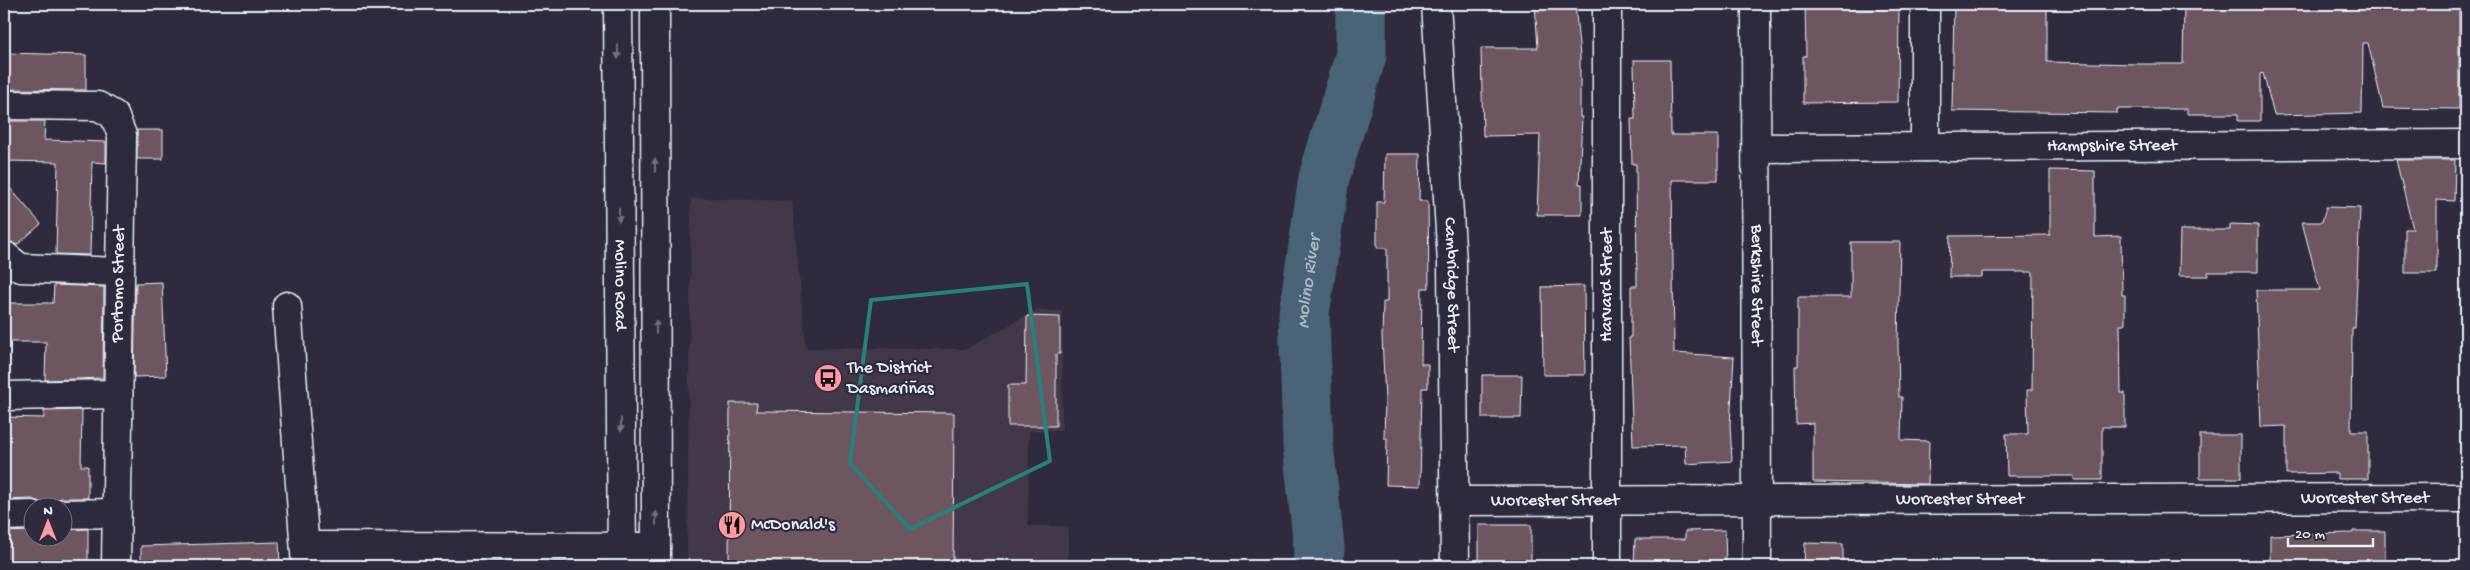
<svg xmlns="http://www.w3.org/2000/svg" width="2470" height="570" font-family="'Gochi Hand',sans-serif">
<rect width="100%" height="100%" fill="#2f2a3d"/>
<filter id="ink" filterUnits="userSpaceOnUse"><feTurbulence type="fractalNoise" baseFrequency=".02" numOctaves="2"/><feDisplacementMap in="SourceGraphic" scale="10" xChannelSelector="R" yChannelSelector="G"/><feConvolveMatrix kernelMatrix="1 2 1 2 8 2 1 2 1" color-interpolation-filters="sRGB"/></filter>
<g filter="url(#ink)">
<polygon fill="#423848" points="691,198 792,201 806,348 966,349 1036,310 1062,311 1062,430 1029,431 1028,526 1068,526 1068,566 687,566"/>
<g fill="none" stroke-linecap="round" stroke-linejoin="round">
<path stroke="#4c6376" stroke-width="51" id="s1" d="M1318,566l1,-19 -11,-102 -4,-131 20,-136 37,-123v-51"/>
</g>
<g fill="#6e5761" stroke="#e8f1f8">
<polygon points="1535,4 1575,4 1580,56 1580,117 1582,117 1579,184 1582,184 1582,215 1537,215 1540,135 1483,136 1481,48 1538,48"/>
<polygon points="1805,4 1841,4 1841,9 1899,9 1898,102 1803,103 1803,56 1806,56"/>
<polygon points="1954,4 2047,4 2047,62 2139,64 2183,64 2184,4 2459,4 2459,109 2383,108 2368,43 2363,43 2362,113 2274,115 2263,73 2260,74 2260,121 2238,121 2238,114 2187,114 2187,109 2117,109 2117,113 1952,111"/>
<polygon points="4,53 86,55 86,90 4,89"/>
<polygon points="1634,60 1670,60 1671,135 1718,135 1718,180 1672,180 1674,353 1734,357 1730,425 1732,461 1686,464 1685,445 1633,446 1629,337 1631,337 1631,286 1637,286 1636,164 1632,164 1631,119 1635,119"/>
<polygon points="4,121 45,121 44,140 106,142 106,163 92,162 90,255 56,254 58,162 4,161"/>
<rect x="137" y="130" width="26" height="29"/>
<polygon points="1385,154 1420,154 1419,201 1428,201 1429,288 1422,288 1421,364 1428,364 1428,388 1422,388 1420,486 1386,485 1387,438 1384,438 1385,399 1382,337 1383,302 1387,302 1387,248 1377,248 1377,202 1384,202"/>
<polygon points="2396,160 2455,160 2454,201 2437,200 2437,273 2405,273 2405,229 2413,229"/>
<polygon points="2050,170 2095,171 2095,237 2121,236 2122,295 2125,295 2125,325 2120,325 2121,393 2125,393 2125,427 2102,427 2102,480 2074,480 2074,476 2007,476 2006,434 2028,434 2027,390 2032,390 2033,272 1982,272 1982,277 1949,277 1950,236 2050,235"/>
<polygon points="4,181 41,224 17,245 4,240"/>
<polygon points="2326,207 2360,208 2355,328 2352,328 2351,431 2368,431 2368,479 2337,479 2337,473 2286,474 2286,426 2261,427 2256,290 2320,290 2302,222 2322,222"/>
<polygon points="2230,224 2258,225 2258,272 2208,272 2208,276 2179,276 2180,230 2230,230"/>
<polygon points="1851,242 1900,242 1898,344 1899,397 1902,397 1901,440 1929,441 1928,484 1813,482 1813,423 1796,424 1795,366 1798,366 1798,297 1851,297"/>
<polygon points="162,282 166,376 134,377 136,283"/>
<polygon points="54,285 104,287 103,378 45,380 46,342 4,342 4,303 53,303"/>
<polygon points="1584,286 1585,375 1543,375 1542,287"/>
<polygon points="1027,316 1060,317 1060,354 1056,354 1056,426 1008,426 1008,385 1026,385"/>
<polygon points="1482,375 1522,375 1521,418 1482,418"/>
<polygon points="730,403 757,403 756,411 954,413 953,566 729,566"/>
<polygon points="82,410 81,466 88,466 88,498 61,498 54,501 48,508 32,499 4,500 4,417 44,418 44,411"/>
<rect x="2200" y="435" width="41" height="43"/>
<rect x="1479" y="525" width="52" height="41"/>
<polygon points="88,529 88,566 4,566 4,532 32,531 32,538 62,538 62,530"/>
<polygon points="1725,530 1726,566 1634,566 1635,539 1685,539 1685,531"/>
<polygon points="2353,531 2385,531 2385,566 2270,566 2270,535 2353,533"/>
<polygon points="279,542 280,566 141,566 141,546"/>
<polygon points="1805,543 1843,544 1843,566 1804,566"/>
</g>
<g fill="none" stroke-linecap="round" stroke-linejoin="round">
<defs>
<g id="minor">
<path id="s2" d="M1436,4l16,259 3,303"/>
<polyline points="1607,4 1607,566"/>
<path id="s3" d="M1756,4l1,562"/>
<polyline points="1925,4 1925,147"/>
<polyline points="4,105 98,106 114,115 122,135 116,566"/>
<path id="s4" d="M1757,148l709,-4"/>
<polyline points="4,255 20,268 119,272"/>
<polyline points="287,306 306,566"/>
<polyline points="4,396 118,394"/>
<path id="s5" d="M1454,501l1012,-3"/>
<polyline points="62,514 116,513"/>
<polyline points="4,516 32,515"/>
<polyline points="305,546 656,547"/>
</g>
<g id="major">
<path id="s6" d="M618,4l4,562"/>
<polyline points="655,4 656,566"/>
</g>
</defs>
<use href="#minor" stroke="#e8f1f8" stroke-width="31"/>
<use href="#major" stroke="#e8f1f8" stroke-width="31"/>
<use href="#minor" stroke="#2f2a3d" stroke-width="28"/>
<use href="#major" stroke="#2f2a3d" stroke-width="28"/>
</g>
<defs><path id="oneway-solid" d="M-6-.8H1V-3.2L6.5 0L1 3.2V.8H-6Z" transform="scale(1.25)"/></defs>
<g fill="#70707e">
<use href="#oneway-solid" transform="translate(618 52) rotate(90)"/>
<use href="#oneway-solid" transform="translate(655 165) rotate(-90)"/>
<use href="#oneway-solid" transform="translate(619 215) rotate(90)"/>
<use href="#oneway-solid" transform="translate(656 327) rotate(-90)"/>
<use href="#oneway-solid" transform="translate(621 425) rotate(89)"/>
<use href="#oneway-solid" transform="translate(656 518) rotate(-90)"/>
</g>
</g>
<path fill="none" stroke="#25827c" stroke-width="4" stroke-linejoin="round" d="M1027,284l23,177 -140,68 -60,-66 21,-163z"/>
<defs>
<symbol id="bus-disc" viewBox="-11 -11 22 22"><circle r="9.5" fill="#ff9aa2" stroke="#2f2a3d"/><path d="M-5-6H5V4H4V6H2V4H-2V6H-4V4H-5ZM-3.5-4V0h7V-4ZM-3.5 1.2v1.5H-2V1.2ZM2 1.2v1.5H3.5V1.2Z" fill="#111"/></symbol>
<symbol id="restaurant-disc" viewBox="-11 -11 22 22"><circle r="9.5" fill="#ff9aa2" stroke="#2f2a3d"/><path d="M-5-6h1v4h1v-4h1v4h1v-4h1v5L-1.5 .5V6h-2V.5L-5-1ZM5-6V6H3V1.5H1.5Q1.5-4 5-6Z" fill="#111"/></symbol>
</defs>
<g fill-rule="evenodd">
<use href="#bus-disc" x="812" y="362" width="32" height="32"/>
<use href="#restaurant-disc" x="716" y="509" width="32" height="32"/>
</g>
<g text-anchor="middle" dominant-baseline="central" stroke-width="4.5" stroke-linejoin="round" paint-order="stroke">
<g font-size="18" fill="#e8f1f8" stroke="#2f2a3d">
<text stroke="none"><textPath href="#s4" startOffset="355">Hampshire Street</textPath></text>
<text transform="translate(119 284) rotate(-89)">Portomo Street</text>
<text stroke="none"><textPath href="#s6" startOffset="281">Molino Road</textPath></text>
<text stroke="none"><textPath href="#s2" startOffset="281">Cambridge Street</textPath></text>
<text transform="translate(1607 285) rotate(-90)">Harvard Street</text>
<text stroke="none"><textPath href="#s3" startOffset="281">Berkshire Street</textPath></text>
<text stroke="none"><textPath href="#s5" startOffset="911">Worcester Street</textPath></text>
<text stroke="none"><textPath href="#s5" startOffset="506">Worcester Street</textPath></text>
<text stroke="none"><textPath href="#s5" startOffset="101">Worcester Street</textPath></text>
</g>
<g font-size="18" fill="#e8f1f8" stroke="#2f2a3d" text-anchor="start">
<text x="847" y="368">The District<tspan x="847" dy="21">Dasmariñas</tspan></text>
<text x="751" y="525">McDonald's</text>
</g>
<g font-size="19" font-style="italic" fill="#aab8c4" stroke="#2f2a3d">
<text stroke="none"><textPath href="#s1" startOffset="285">Molino River</textPath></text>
</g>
</g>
<rect width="2470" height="570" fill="none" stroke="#2f2a3d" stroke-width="20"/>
<rect x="10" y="10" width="2450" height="550" fill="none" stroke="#e8f1f8" stroke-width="2" filter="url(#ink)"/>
<g transform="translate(48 522)"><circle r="24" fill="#2f2a3d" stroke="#797a88"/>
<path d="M0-4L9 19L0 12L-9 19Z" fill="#ff9aa2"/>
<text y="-8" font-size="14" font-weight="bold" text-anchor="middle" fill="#e8f1f8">N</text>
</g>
<path d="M2288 538v8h85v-8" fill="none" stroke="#e8f1f8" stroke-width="2.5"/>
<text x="2295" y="538" font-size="15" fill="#e8f1f8" stroke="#2f2a3d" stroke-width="4" paint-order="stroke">20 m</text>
</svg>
